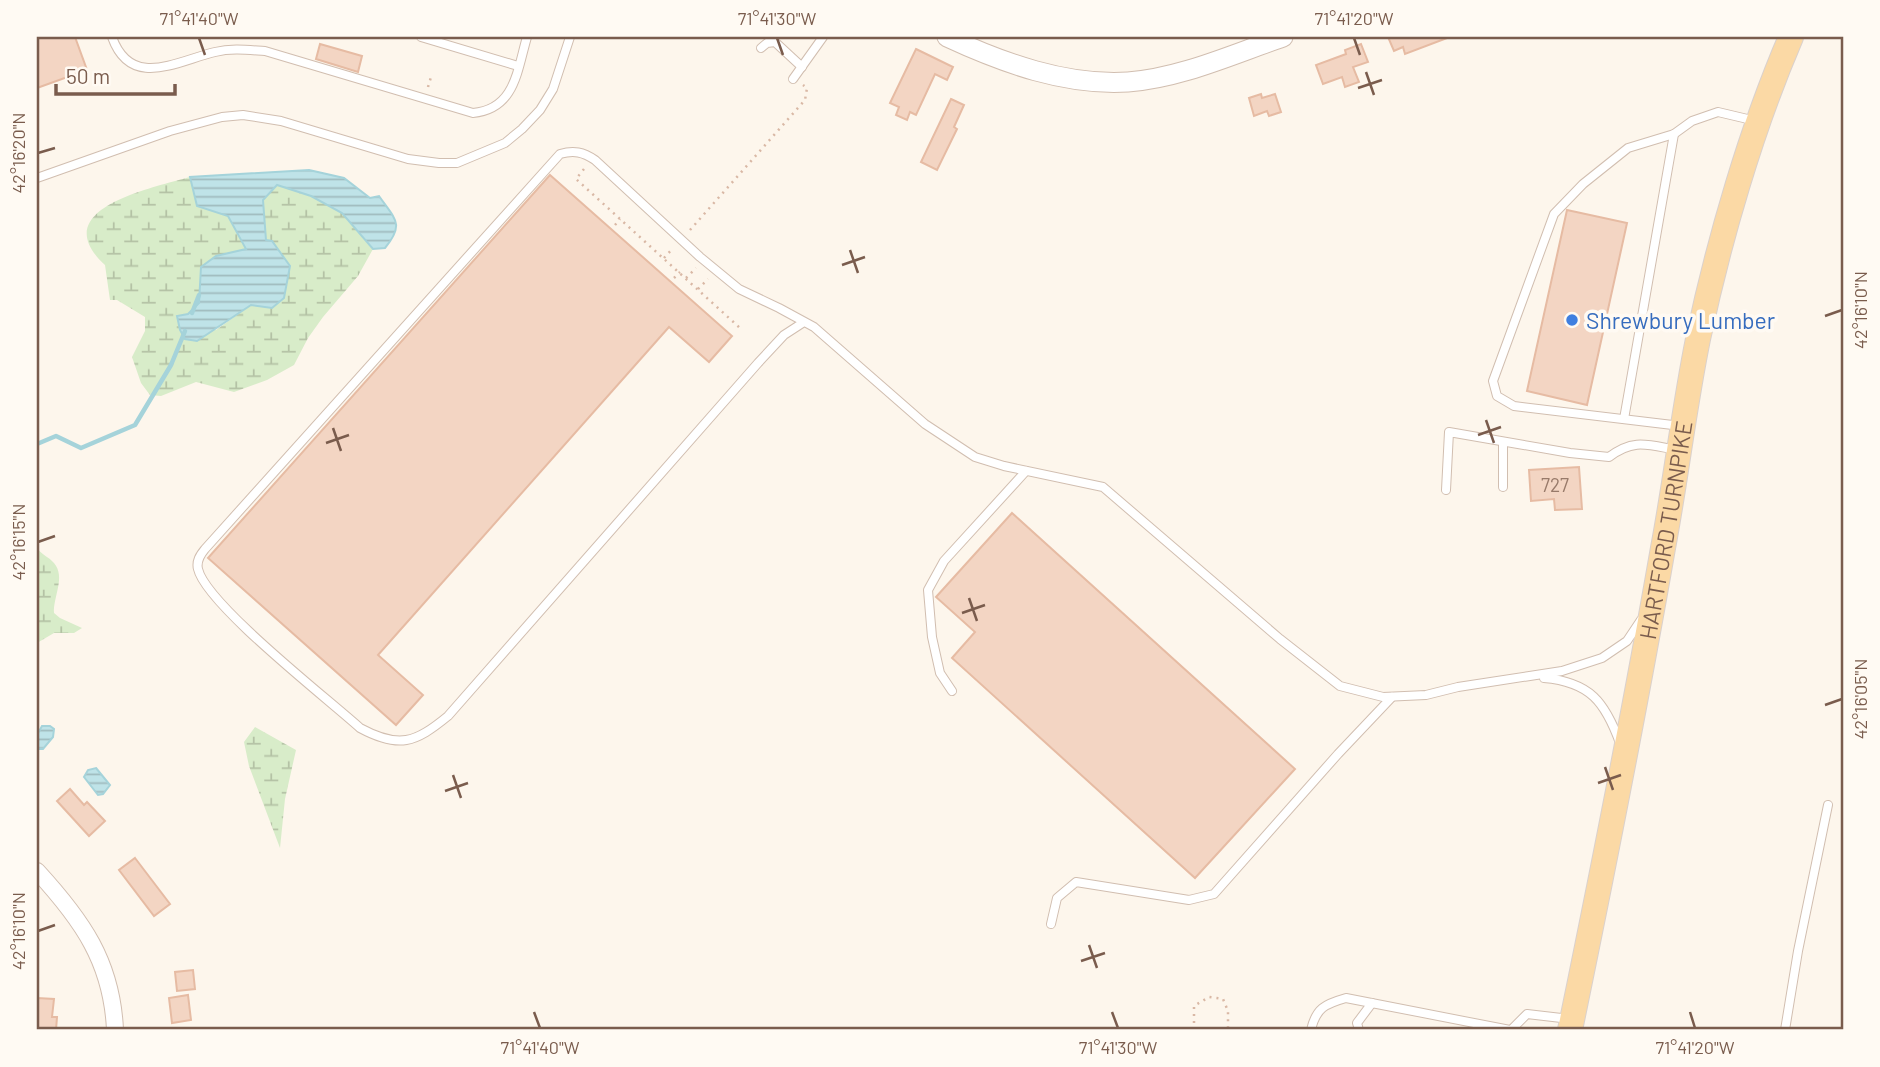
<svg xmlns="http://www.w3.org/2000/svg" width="1880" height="1067" font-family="Barlow,sans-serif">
<defs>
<pattern id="wetland-marsh" width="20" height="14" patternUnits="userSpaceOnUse" patternTransform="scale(1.75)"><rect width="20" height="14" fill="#d8ecc9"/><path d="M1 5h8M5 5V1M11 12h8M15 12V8" fill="none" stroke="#b4c2a5"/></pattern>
<pattern id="water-rules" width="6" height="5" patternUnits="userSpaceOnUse" patternTransform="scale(1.75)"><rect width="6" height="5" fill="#bfe3e8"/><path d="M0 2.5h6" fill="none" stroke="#a0bbbe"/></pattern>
</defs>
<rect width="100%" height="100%" fill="#fdf6ec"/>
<g fill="url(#wetland-marsh)">
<path d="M190,177l7,29 31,10 18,34 -30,6 -15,11 -2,36 -11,11 -11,3 39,13 35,-25 21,3 -9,-108 14,-15 34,11 31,17 31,36 -15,27 -35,41 -15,21 -14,27 -27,15 -33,12 -38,-10 -35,14 -11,-1 -9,-12 -9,-26 13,-26v-14l-28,-17h-7l-5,-35c-61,-56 47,-77 85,-88z"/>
<path d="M37,548c5,7 12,9 17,15 12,14 -1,34 0,50l6,5 22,10 -8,5h-20l-17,10z"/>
<polygon points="255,727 296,750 285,799 280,848 249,766 244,742"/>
</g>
<g fill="url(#water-rules)" stroke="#a5d3da" stroke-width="2">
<path d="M309,170l35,8 26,20 9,-2c16,23 26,28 6,52l-12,1 -31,-36 -31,-17 -34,-11 -14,15 3,40 6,1 18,25 -6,32 -12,10 -21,-3 -54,36 -12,-2 -5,-9 -3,-14 11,-2 11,-11 2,-36 15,-11 30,-7 -18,-33 -31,-10 -7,-29z"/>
<polygon points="42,726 50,726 54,729 53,737 43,749 37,749 37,735"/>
<polygon points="96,768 110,785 103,794 98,795 84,777 88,770"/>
</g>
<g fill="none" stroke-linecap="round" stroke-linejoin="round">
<g stroke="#a5d3da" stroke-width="4.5">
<polyline points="192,313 199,295"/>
<polyline points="37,444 56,436 81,448 135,425 171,365 185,331"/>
</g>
</g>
<g fill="#f3d5c3" stroke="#e6bba3" stroke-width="2">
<polygon points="37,37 75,37 87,70 37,88"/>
<polygon points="1388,37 1447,37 1447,38 1405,54 1403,47 1394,51"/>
<polygon points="320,44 362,56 358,72 316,59"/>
<polygon points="1361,44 1368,62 1353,67 1359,82 1345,87 1342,77 1323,84 1316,65 1346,54 1345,50"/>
<polygon points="916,49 953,67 947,80 935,74 916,115 910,112 907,120 896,115 899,107 890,103"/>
<polygon points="1261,94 1262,98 1275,94 1281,112 1269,116 1267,111 1254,116 1249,98"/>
<polygon points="951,99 964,105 954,127 957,129 937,170 921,162"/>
<polygon points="550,175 732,336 709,362 669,327 378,655 423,695 396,725 208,558"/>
<polygon points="1567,210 1627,223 1587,405 1527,391"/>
<polygon points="1579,467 1582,509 1555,510 1554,499 1531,501 1529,470"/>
<polygon points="1012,513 1295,769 1195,878 952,658 975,632 936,597"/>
<polygon points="70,789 84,805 87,802 105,821 89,836 57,801"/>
<polygon points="135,858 170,904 154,916 119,870"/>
<polygon points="193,970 195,989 177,991 175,972"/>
<polygon points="188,995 191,1020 172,1023 169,998"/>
<polygon points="37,998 54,999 52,1017 57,1017 56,1030 37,1030"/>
</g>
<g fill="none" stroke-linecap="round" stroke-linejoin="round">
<defs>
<g id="service">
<path d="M112,37c19,53 65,24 103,15 17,-4 33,-2 50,-1l208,62c42,-4 44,-42 54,-76"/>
<polyline points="421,37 518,66"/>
<polyline points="761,48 767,43 775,42 802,67"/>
<polyline points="793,79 823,37"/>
<polyline points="37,178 170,131 222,117 243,115 281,121 408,159 439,163 457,163 505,143 522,129 540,110 553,89 570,37"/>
<path d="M804,322l-20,13 -26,28 -310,353c-33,27 -49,33 -88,12 -32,-29 -154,-124 -162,-159 -2,-8 2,-14 7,-20l355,-395c14,-4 23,-2 35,6l105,97 39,32 40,19 35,19 111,97 50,33 29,9 99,21 177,152 60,47 43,11 43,-2 32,-8 104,-16 40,-13 25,-17 14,-21"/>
<polyline points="1624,419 1674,134"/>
<polyline points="1681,426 1514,406 1497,396 1493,381 1554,214 1583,184 1628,148 1674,134 1692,121 1718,112 1756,121"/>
<polyline points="1503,442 1503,487"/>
<path d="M1446,490l3,-58 121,21 39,4c25,-19 39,-12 68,-7"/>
<path d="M1544,678c46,4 61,24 76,65"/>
<polyline points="952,691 940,673 932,637 928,590 944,561 1026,471"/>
<polyline points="1051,924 1057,898 1076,882 1189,900 1214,894 1338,754 1392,697"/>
<path d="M1311,1030c5,-22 14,-26 35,-32l164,32"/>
<polyline points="1359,1030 1357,1023 1372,1003"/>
<polyline points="1511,1030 1527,1014 1570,1019"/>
<polyline points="1785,1030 1798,951 1828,805"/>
</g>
<path id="minor" d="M37,871c45,49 75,91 78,159"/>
<path id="tertiary" d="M947,37c56,26 119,49 181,45 53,-4 105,-28 155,-45"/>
<g id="primary">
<path id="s1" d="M1570,1030c33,-160 65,-321 93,-482 13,-69 21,-140 35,-209 21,-99 53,-209 93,-302"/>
</g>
</defs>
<use href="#service" stroke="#d1beb0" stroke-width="10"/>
<use href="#minor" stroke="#d1beb0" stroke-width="18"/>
<use href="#tertiary" stroke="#d1beb0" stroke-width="21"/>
<use href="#primary" stroke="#dad1cd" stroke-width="26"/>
<g stroke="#d9b8a5" stroke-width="2.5" stroke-dasharray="2 5" stroke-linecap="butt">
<polyline points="428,87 431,77"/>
<polyline points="584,169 576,179 740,328 738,330"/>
<polyline points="615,225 620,219"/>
<polyline points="690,230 805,100 807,88 803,85"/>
<polyline points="664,258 673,248"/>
<polyline points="674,278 680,272"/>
<polyline points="686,278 696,268"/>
<polyline points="698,289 708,279"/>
<polyline points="1194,1030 1194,1006 1209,997 1223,999 1228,1011 1228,1030"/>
</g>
<use href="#service" stroke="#fff" stroke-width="8"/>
<use href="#minor" stroke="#fff" stroke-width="16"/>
<use href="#tertiary" stroke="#fff" stroke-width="19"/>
<use href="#primary" stroke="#fbd9a5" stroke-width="24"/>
</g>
<path fill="none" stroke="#7a5c4d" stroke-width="2.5" d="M199,38l6,17M777,38l6,17M1354,38l6,17M1366,72l8,23M1358,88l24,-8M38,153l17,-5M850,250l8,23M842,265l23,-8M1825,316l17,-6M1486,420l8,23M333,428l8,23M1478,435l23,-8M326,443l23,-8M38,542l17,-6M969,598l8,23M962,613l23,-8M1825,705l17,-6M1605,767l8,23M453,775l8,23M1598,783l23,-8M445,791l23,-8M38,931l17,-6M1089,945l8,23M1081,961l24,-8M534,1012l6,16M1112,1012l6,16M1690,1012l5,16"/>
<circle fill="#3f7fe0" stroke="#fffaf3" stroke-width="2.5" cx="1572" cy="320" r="7"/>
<g text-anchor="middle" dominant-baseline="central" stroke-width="7" stroke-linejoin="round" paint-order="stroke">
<g font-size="19" fill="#987a6a">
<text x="1555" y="484">727</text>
</g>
<g font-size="23" fill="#366cbe" stroke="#fffaf3" text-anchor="start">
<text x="1586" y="320">Shrewbury Lumber</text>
</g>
<g font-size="23" fill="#7a5c4d" stroke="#fffaf3">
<text stroke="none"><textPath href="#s1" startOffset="509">HARTFORD TURNPIKE</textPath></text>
</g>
</g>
<rect width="1880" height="1067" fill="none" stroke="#fffaf3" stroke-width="77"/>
<path d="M56 84v10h119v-10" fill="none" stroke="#7a5c4d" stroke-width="3.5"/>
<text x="66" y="84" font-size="21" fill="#7a5c4d" stroke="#fffaf3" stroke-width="5" paint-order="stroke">50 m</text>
<rect x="38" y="38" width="1804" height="990" fill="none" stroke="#7a5c4d" stroke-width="2.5"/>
<g font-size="18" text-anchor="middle" fill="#7a5c4d">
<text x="199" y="25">71°41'40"W</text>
<text x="777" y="25">71°41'30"W</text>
<text x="1354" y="25">71°41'20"W</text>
<text transform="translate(19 153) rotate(-90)" y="6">42°16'20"N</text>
<text transform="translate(1861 310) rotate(-90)" y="6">42°16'10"N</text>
<text transform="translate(19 542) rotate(-90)" y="6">42°16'15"N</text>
<text transform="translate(1861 699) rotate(-90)" y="6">42°16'05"N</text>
<text transform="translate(19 931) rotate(-90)" y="6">42°16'10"N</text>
<text x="540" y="1054">71°41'40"W</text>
<text x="1118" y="1054">71°41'30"W</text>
<text x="1695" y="1054">71°41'20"W</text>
</g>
</svg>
